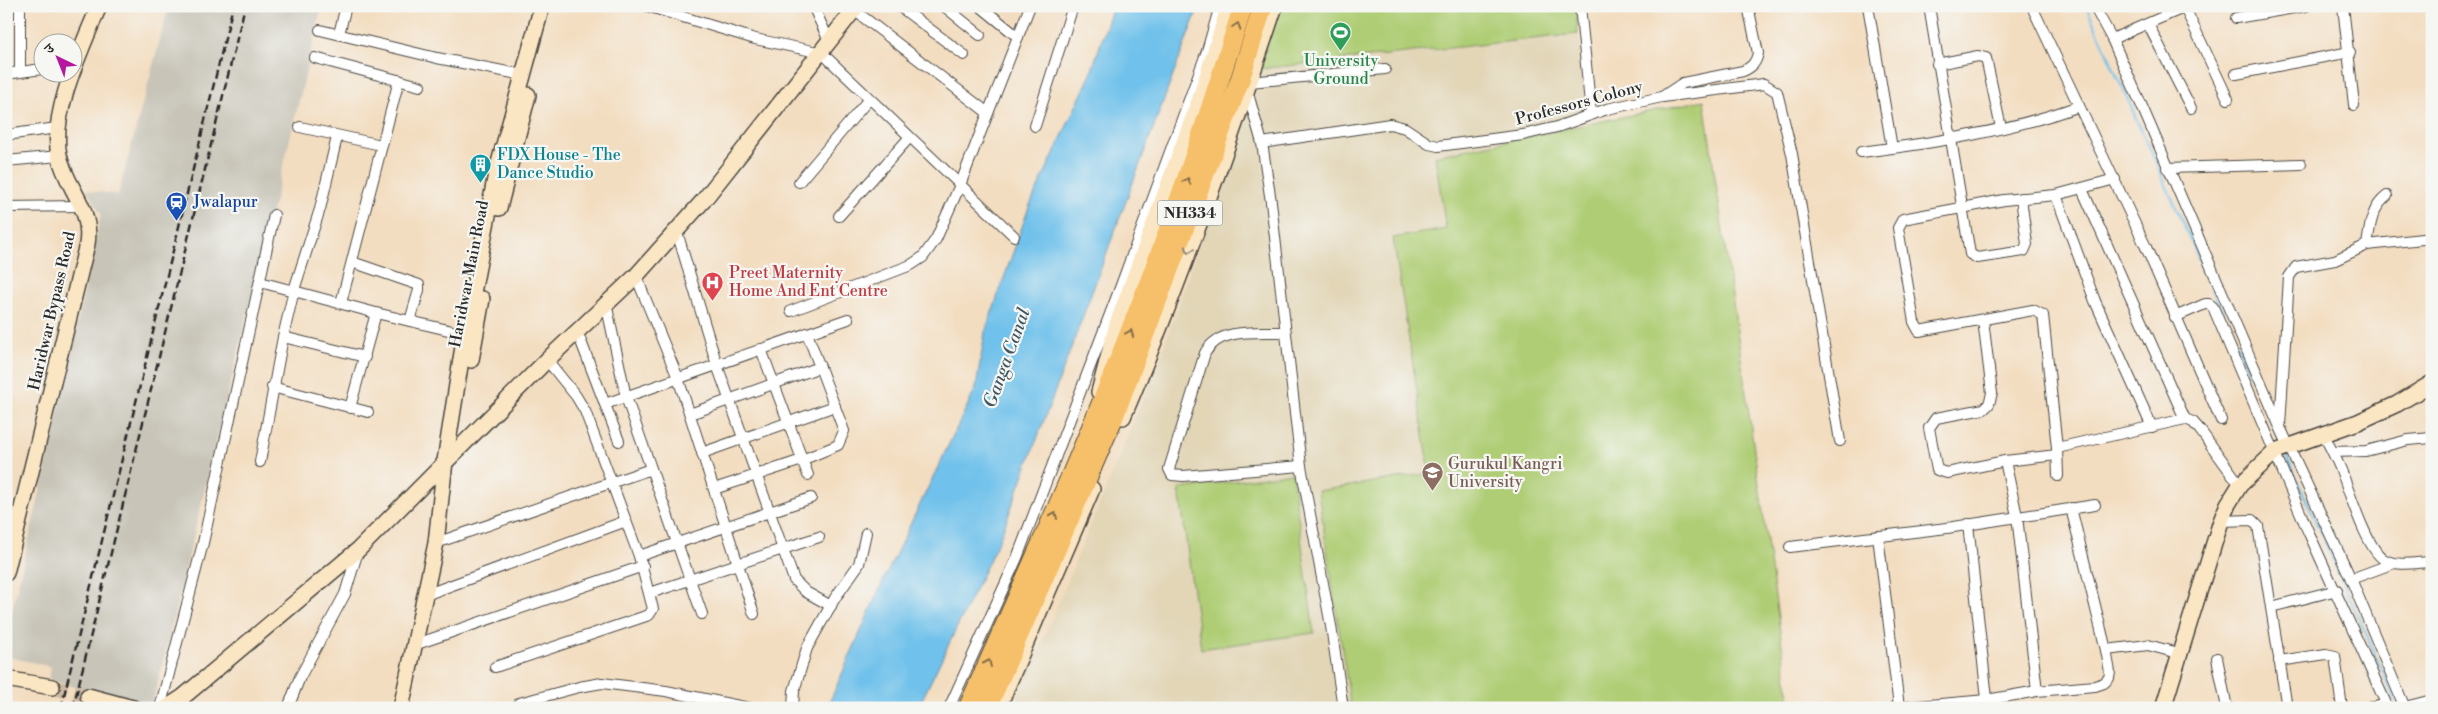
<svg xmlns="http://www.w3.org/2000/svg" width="2438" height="714" font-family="'Libre Bodoni','Noto Serif Devanagari',serif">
<rect width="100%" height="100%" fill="#f6f6f2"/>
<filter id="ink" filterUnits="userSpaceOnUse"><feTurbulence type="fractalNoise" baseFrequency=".02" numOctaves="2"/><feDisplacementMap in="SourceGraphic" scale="10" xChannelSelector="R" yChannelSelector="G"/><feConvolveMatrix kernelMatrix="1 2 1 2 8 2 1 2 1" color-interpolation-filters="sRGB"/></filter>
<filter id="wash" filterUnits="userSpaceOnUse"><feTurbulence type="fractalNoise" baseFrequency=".0096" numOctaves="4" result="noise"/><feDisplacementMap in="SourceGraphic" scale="20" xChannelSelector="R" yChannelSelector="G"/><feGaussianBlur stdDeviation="1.12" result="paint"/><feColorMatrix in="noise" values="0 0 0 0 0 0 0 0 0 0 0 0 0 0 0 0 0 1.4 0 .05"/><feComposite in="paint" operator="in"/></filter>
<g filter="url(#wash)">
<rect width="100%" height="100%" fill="#f3ddc0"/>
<polygon fill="#e2d6b7" points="1280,6 1576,6 1588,122 1704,100 1791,708 1012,708 1047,630 1162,353"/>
<polygon fill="#c8c4b8" points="169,6 322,6 153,703 90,691 49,680 51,667 6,656 6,635 39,497 101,214 87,190 118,195"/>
<g fill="#afcd74" stroke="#6d7c50">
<polygon points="1280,6 1576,6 1578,34 1259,69"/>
<polygon points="1704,100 1791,708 1351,708 1318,491 1430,473 1393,238 1446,229 1435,156"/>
<polygon points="1292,473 1314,633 1201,649 1179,489"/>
</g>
<polygon fill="#70c1eb" stroke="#4e768b" points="1113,6 1199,6 1000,538 918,708 827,708 882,583 976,388 985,332 1029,207 1090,76"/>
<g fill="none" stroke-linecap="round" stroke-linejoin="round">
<g stroke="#70c1eb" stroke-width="2.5">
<polyline points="2086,6 2281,443"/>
<polyline points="2285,453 2399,708"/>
</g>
</g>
</g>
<g filter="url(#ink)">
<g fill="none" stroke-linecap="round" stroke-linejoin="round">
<polyline stroke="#cbb9a2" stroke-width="15" stroke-dasharray="15 8" stroke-linecap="butt" points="52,687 88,696"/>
<defs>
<g id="street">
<polyline points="20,6 20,72"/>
<polyline points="647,6 755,39 822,53 1014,236"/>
<polyline points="813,6 830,43"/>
<polyline points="899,6 964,55"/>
<polyline points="944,6 980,35"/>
<polyline points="980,6 1018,37"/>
<polyline points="1580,6 1591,113"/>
<polyline points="1868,6 1892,148"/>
<polyline points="1929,6 1970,254 1977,258 2024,251 2027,244 2021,198"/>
<polyline points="2034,6 2034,11 2145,245 2221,420"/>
<polyline points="2094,6 2112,39 2144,111 2280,427 2351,579 2405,708"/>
<polyline points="2343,6 2354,105"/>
<polyline points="2185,8 2228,99"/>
<polyline points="854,10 988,113"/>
<polyline points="2236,18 2306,6"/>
<polyline points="2148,24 2191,108"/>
<polyline points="320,30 437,58 523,75"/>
<polyline points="339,34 346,6"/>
<polyline points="2112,39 2188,6"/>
<polyline points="315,58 420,86"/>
<polyline points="1937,64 1978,56 1986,58 2001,128"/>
<polyline points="6,74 42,69"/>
<polyline points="2236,74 2350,52"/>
<polyline points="1250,82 1385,69"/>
<polyline points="1247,90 1262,143 1271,202 1301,466 1331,626 1343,708"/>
<polyline points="1662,97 1764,84 1777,92 1792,154 1840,441"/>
<polyline points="1035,126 1073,6"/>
<polyline points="300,127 381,145"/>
<polyline points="6,135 57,128"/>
<path d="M1262,143l128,-19 15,4 24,16 9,2 85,-11 34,-8 50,-18 55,-12 21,-14 60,-12c9,-4 13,-8 15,-18l-10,-47"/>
<path d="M1861,152c73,-9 149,-21 218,-46"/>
<polyline points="6,161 59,156"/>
<polyline points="2167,168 2301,164"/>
<polyline points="799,182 869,99"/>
<polyline points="2082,189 2185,419"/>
<polyline points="2056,195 2095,301 2152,427"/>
<polyline points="6,207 81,206"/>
<polyline points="839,216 909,138"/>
<polyline points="677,232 717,365 794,580 806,592 831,606"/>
<path d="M2367,245c3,-19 4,-37 20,-49"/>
<polyline points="352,262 419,285 419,290 410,321"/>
<polyline points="636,276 678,378 754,614"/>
<polyline points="260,282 376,313 465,334"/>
<polyline points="341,303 399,80"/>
<polyline points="606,303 626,397 702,614"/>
<polyline points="791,311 911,265 923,257 936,239 960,185 1030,6"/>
<polyline points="2175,317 2205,304 2209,304 2213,307 2308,531 2388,708"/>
<polyline points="1983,320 1992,393 1989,404 1984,409 1936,418 1929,428 1937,470 1947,473 2005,461 2057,455"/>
<polyline points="577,331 619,441"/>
<path d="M1285,332c-27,1 -66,-5 -80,21l-36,116 3,6 11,1 118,-10"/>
<polyline points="283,337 365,357"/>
<polyline points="761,349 808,475"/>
<polyline points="272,387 368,412"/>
<polyline points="605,404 848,319"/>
<polyline points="350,408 376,313"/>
<polyline points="690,414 820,367"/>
<polyline points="2280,426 2289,277 2296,267 2335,260 2367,245 2432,238"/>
<path d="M2324,435c6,12 12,23 17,35 8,20 26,81 44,90 13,7 33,2 47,2"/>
<polyline points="2057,448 2185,419 2193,422 2200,430 2240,485"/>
<polyline points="2333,452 2366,451 2408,440 2432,438"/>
<polyline points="702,453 835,406"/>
<polyline points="2005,461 2017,516 2037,691"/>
<polyline points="260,462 283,337 294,290 320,209 337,137"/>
<polyline points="2058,476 2057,448 2043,315 2033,310 1919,331 1914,322 1898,228 1903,219 1908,218 2004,200 2056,195 2115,179"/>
<polyline points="714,489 802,460 838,445 844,431 807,333"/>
<polyline points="2221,521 2252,520 2258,526 2287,708"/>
<polyline points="1968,524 1988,708"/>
<polyline points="1878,536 1899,707"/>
<polyline points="436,543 651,469"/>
<polyline points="1790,547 1947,528 2095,505"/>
<polyline points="639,556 811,498"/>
<polyline points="2351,579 2394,563"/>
<polyline points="650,593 819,537"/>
<polyline points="425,595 626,521"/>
<polyline points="2271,607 2337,590"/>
<polyline points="414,645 643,566"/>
<polyline points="2106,650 2148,645 2181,654"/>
<polyline points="2217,658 2227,708"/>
<polyline points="2279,661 2326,654 2335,656 2342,708"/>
<polyline points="495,667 649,615 653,609 639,556 585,411 576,396 547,360"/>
<polyline points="519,703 579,687 602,683 666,691 749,708"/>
<polyline points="2405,707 2432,700"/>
<polyline points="160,708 203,543 274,215"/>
<polyline points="288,708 300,677 345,594 358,551"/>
<polyline points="793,708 794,691 807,648 835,598 859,564 866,533"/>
<polyline points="949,708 1017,558 1120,288 1207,51 1220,6"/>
<polyline points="1894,708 1987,700 2037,691 2095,686 2104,683 2109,678 2110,672 2106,650 2071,508"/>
<polyline points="2367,708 2387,705"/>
</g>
<g id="secondary">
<polyline points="499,208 528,95"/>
<polyline points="471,360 482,299"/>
<polyline points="1099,392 1117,324 1199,101 1229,6"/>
<path d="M1123,417c57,-134 106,-272 152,-411"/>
<path d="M6,573l81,-329c6,-35 -21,-56 -28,-89 -9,-43 24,-109 40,-149"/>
<polyline points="6,679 52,687"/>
<polyline points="88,696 133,708"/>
<polyline points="166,708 183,697 358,550 547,360 636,276 703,201 857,6"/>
<polyline points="401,708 436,543 445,461 465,334 496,174 542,6"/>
<polyline points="998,708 1092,489"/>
<polyline points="2163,708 2221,521 2228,504 2240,485 2276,451 2358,422 2397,404 2432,383"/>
</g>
<g id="highway">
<path d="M968,708c57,-128 116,-256 166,-387 41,-103 76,-209 109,-315"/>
<polyline points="987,708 1113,419 1240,80 1263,6"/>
</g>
</defs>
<use href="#street" stroke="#494641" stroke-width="12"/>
<use href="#secondary" stroke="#494641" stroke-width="18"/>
<use href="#highway" stroke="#494641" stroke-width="21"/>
<use href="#street" stroke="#fff" stroke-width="10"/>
<use href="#secondary" stroke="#fbe6c4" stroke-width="15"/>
<use href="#highway" stroke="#f6c06b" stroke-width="19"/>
<g stroke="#2b2b2b" stroke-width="2.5" stroke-dasharray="8 4" stroke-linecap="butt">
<polyline points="61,708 233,6"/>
<polyline points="73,708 245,6"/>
</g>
</g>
<defs><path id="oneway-chevron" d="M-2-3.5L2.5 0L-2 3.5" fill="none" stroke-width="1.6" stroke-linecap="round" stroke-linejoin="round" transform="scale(1.25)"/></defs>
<g stroke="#866e48">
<use href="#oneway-chevron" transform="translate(1237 26) rotate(-72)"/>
<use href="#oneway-chevron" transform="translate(1187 181) rotate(-71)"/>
<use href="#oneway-chevron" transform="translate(1130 333) rotate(-68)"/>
<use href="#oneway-chevron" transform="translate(1054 515) rotate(-67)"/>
<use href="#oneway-chevron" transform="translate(988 663) rotate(-66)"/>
</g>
<use stroke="#938878" href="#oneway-chevron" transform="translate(1189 250) rotate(110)"/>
</g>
<defs>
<symbol id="stadium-pin" viewBox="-11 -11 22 30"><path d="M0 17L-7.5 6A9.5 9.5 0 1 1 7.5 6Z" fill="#2e9e5b" stroke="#f6f6f2"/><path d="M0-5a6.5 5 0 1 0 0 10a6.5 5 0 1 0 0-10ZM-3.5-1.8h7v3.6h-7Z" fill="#fff"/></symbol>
<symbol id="building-pin" viewBox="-11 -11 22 30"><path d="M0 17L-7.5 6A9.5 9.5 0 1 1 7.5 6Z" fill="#0f9aa8" stroke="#f6f6f2"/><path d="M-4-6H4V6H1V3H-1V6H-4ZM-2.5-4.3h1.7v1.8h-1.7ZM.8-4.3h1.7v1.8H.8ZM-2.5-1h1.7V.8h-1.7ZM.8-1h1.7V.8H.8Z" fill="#fff"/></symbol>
<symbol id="station-pin" viewBox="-11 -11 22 30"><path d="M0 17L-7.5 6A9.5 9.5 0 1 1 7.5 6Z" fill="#1a4fb4" stroke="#f6f6f2"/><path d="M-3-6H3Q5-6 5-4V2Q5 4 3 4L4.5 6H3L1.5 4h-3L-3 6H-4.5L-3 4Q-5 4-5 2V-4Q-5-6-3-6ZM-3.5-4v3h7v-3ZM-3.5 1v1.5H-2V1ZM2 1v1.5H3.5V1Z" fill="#fff"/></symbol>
<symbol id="hospital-pin" viewBox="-11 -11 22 30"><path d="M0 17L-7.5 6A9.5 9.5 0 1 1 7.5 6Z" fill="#e0444e" stroke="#f6f6f2"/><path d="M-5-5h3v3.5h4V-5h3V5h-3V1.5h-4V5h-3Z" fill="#fff"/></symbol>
<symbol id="university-pin" viewBox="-11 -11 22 30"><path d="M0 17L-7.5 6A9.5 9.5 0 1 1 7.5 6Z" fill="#8d6e63" stroke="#f6f6f2"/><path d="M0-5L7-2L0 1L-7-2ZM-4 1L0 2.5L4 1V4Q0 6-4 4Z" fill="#fff"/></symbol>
</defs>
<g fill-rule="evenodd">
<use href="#stadium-pin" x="1328" y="20" width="25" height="34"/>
<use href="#building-pin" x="468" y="152" width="25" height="34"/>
<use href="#station-pin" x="164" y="190" width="25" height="34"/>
<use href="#hospital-pin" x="700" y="270" width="25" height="34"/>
<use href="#university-pin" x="1420" y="460" width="25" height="34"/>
</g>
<g text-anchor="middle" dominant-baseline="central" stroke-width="4.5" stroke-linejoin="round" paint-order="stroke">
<rect fill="#f6f6f2" stroke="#686867" stroke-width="1" x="1157.5" y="200.5" width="65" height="25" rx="4"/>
<g font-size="15" font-weight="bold" fill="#2b2b2b">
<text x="1190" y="213">NH334</text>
</g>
<g font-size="16" fill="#27864d" stroke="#f6f6f2">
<text x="1341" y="61">University<tspan x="1341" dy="18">Ground</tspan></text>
</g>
<g font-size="16" fill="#2b2b2b" stroke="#f6f6f2">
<text transform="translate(1579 103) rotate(-15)">Professors Colony</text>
<text transform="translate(469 274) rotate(-79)">Haridwar Main Road</text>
<text transform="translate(52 311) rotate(-77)">Haridwar Bypass Road</text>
</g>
<g font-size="16" fill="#0d838f" stroke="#f6f6f2" text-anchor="start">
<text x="497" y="155">FDX House - The<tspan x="497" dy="18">Dance Studio</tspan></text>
</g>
<g font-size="16" fill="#164399" stroke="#f6f6f2" text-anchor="start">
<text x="193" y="202">Jwalapur</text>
</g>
<g font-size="16" fill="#be3a42" stroke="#f6f6f2" text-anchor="start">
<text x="729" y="273">Preet Maternity<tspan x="729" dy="18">Home And Ent Centre</tspan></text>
</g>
<g font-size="16" fill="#785e54" stroke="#f6f6f2" text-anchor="start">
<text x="1448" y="464">Gurukul Kangri<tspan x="1448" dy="18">University</tspan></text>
</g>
<g font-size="18" font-style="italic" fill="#405865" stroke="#f6f6f2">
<text transform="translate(1007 358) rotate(-70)">Ganga Canal</text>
</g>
</g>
<rect width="2438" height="714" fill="none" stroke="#f6f6f2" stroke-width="25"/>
<g transform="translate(58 58) rotate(317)"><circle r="24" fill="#f6f6f2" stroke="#a5a5a2"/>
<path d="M0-4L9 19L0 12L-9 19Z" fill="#b5179e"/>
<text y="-8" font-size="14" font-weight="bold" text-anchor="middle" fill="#2b2b2b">उ</text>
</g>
</svg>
